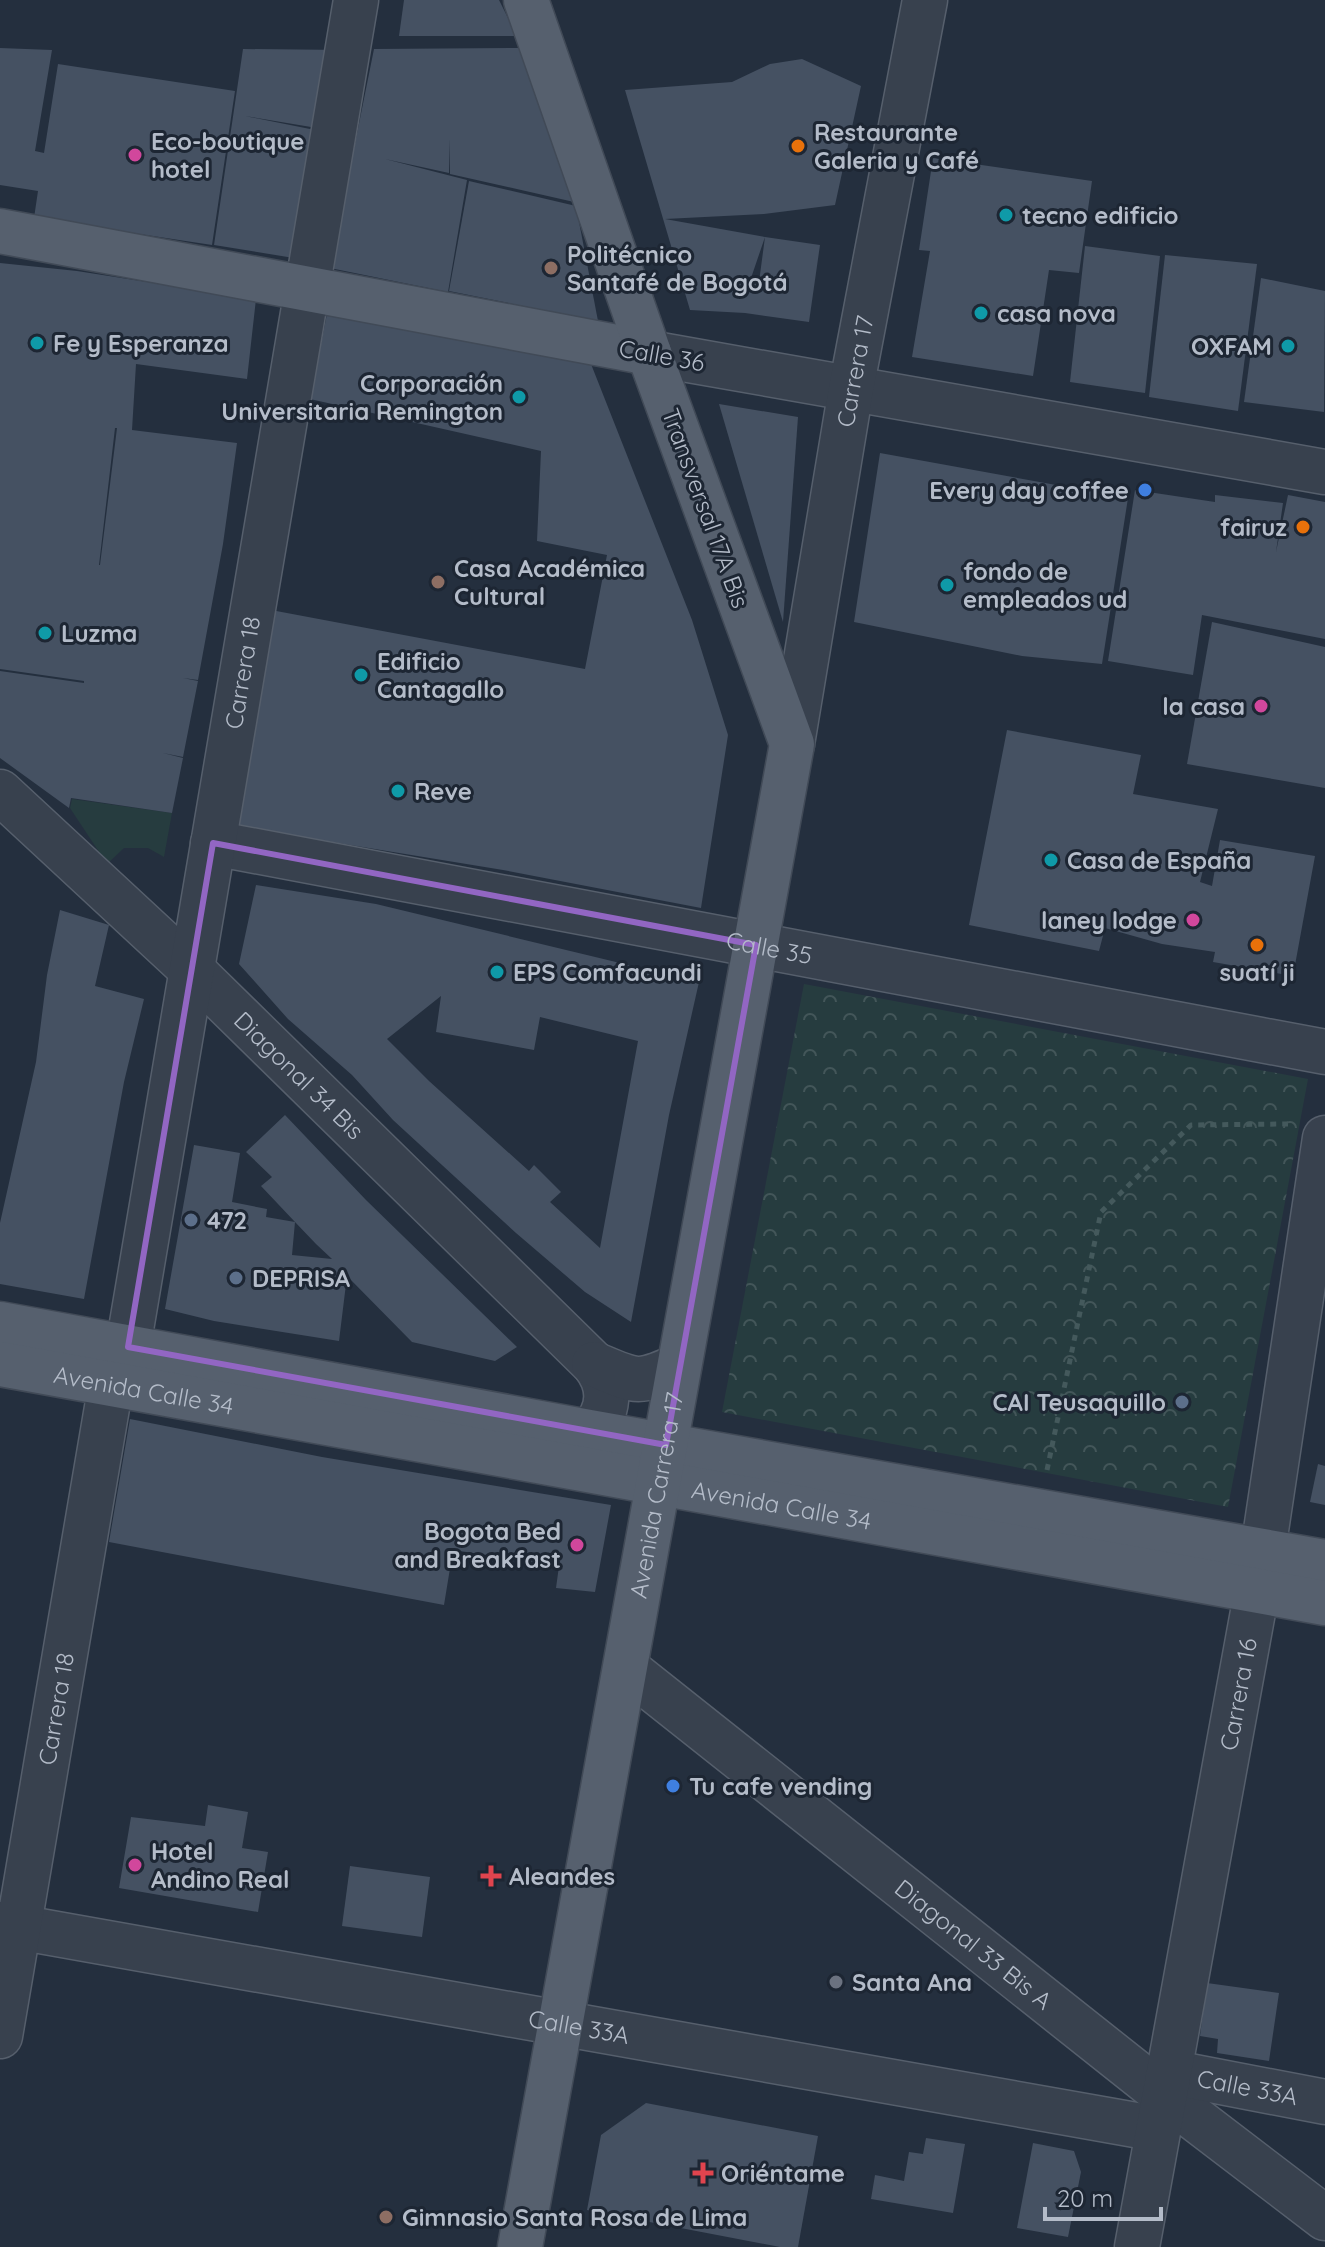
<svg xmlns="http://www.w3.org/2000/svg" width="1325" height="2247" font-family="Quicksand,sans-serif">
<defs>
<pattern id="park-crowns" width="20" height="18" patternUnits="userSpaceOnUse" patternTransform="scale(2)"><rect width="20" height="18" fill="#263c3f"/><path d="M2 6a3 3 0 1 1 6 0M12 15a3 3 0 1 1 6 0" fill="none" stroke="#435659"/></pattern>
</defs>
<rect width="100%" height="100%" fill="#242f3e"/>
<polygon fill="#263c3f" points="72,799 172,813 164,857 148,848 124,848 107,864 70,808"/>
<polygon fill="url(#park-crowns)" points="804,984 1308,1079 1228,1507 722,1412"/>
<g fill="#455162" fill-rule="evenodd">
<polygon points="404,0 499,0 517,36 399,36"/>
<polygon points="0,48 52,50 35,151 44,153 58,64 235,91 212,245 34,218 38,191 0,185"/>
<polygon points="519,48 574,202 450,174 450,139 449,173 385,159 467,180 448,292 330,268 374,49"/>
<polygon points="243,49 344,50 329,130 245,116 330,133 306,260 214,245"/>
<polygon points="802,59 861,86 835,205 764,214 665,219 765,237 750,281 759,282 765,237 820,245 809,322 745,313 690,310 625,90 732,82 770,64"/>
<polygon points="933,158 1092,181 1079,273 1049,270 1033,376 912,357 930,251 919,250"/>
<polygon points="469,181 576,206 598,321 449,291"/>
<polygon points="1085,246 1160,256 1145,393 1070,382"/>
<polygon points="1165,255 1257,264 1238,411 1149,397"/>
<path d="M0,263l77,8 179,28 -9,80 -111,-15 -4,66 105,13 -14,101 -25,136 -15,-2 15,3 -15,76 -20,-4 20,5 -11,55 -101,-15 -2,10 -69,-50v-87l84,12v-2l-84,-12zM115,428h2l-17,137h-1z"/>
<polygon points="1261,278 1325,291 1324,412 1244,402"/>
<polygon points="328,309 591,364 692,620 728,735 701,908 503,870 234,826 271,610 585,669 607,555 537,541 541,451 310,399"/>
<polygon points="719,404 798,417 783,622"/>
<polygon points="880,453 1128,498 1102,664 1022,656 854,622"/>
<polygon points="1135,490 1215,502 1215,495 1283,503 1276,552 1288,495 1325,502 1325,639 1202,615 1193,675 1108,661"/>
<polygon points="1212,622 1325,647 1325,788 1187,764"/>
<polygon points="1007,730 1141,755 1133,794 1218,809 1200,882 1212,886 1220,840 1315,856 1293,976 1213,962 1215,952 1162,944 1105,928 1099,951 969,925"/>
<path d="M256,885l120,19 323,78 -30,133 -38,207 -46,-30 -69,-59 -123,-113 -41,-45 -64,-56 -49,-55zM441,996l-5,36 98,18 6,-33 98,24 -38,207 -50,-46 11,-10 -27,-27 -5,6 -100,-90 -42,-42z"/>
<polygon points="60,910 109,925 95,986 144,999 124,1082 84,1299 0,1284 0,1223 36,1062 47,975"/>
<path d="M285,1115l81,85 151,147 -22,14 -83,-19 -65,-66 -8,65 -125,-20 -49,-12 29,-164 46,8 -8,49 35,7 -1,8 29,5 -34,-36 11,-9 -26,-25zM295,1222l21,22 16,15 -40,-4z"/>
<polygon points="130,1419 322,1457 611,1505 595,1592 556,1588 559,1566 453,1550 444,1605 109,1542"/>
<polygon points="1318,1464 1325,1466 1325,1505 1310,1502"/>
<polygon points="208,1805 248,1812 242,1848 268,1852 258,1912 119,1888 131,1817 205,1826"/>
<polygon points="350,1866 430,1877 422,1937 342,1926"/>
<polygon points="1207,1983 1279,1993 1269,2061 1217,2053 1218,2039 1200,2036"/>
<polygon points="646,2103 818,2136 798,2247 780,2247 587,2210 601,2135"/>
<polygon points="926,2138 965,2144 953,2213 871,2199 875,2175 904,2181 909,2152 923,2154"/>
<polygon points="1033,2143 1074,2151 1081,2172 1068,2237 1017,2228"/>
</g>
<g fill="none" stroke-linecap="round" stroke-linejoin="round">
<defs>
<g id="minor">
<polyline points="649,353 1325,472"/>
<path id="s1" d="M792,744l59,-355 74,-389"/>
<path id="s2" d="M0,792l192,178 402,394c18,23 16,49 -5,68"/>
<path id="s3" d="M213,843l1112,209"/>
<path id="s4" d="M128,1347l228,-1347"/>
<path d="M594,1364c42,18 43,21 85,2"/>
<path id="s5" d="M626,1668l538,427 161,123"/>
<path id="s6" d="M0,1924l1158,205"/>
<path id="s7" d="M0,2036l111,-652"/>
<path id="s8" d="M1169,2072l156,30"/>
<path id="s9" d="M1137,2247l120,-657 68,-452"/>
</g>
<g id="major">
<polyline points="0,231 649,353"/>
<polyline points="0,1324 589,1432 1325,1562"/>
<path id="s10" d="M0,1364l1325,239"/>
<path id="s11" d="M520,2247l272,-1503 -143,-391 -123,-353"/>
</g>
</defs>
<use href="#minor" stroke="#565f6c" stroke-width="47"/>
<use href="#major" stroke="#414a57" stroke-width="47"/>
<polyline stroke="#44595c" stroke-width="5" stroke-dasharray="6 6" stroke-linecap="butt" points="1047,1470 1101,1212 1191,1125 1288,1124"/>
<use href="#minor" stroke="#38414e" stroke-width="44"/>
<use href="#major" stroke="#56606e" stroke-width="44"/>
</g>
<path fill="none" stroke="#9266c3" stroke-width="6" stroke-linejoin="round" d="M213,843l543,102 -90,500 -538,-98z"/>
<g fill="#e8710a" stroke="#1d2633" stroke-width="3">
<circle cx="798" cy="146" r="8"/>
<circle cx="1303" cy="527" r="8"/>
<circle cx="1257" cy="945" r="8"/>
</g>
<g fill="#d1479c" stroke="#1d2633" stroke-width="3">
<circle cx="135" cy="155" r="8"/>
<circle cx="1261" cy="706" r="8"/>
<circle cx="1193" cy="920" r="8"/>
<circle cx="577" cy="1545" r="8"/>
<circle cx="135" cy="1865" r="8"/>
</g>
<g fill="#0f9aa8" stroke="#1d2633" stroke-width="3">
<circle cx="1006" cy="215" r="8"/>
<circle cx="981" cy="313" r="8"/>
<circle cx="37" cy="343" r="8"/>
<circle cx="1288" cy="346" r="8"/>
<circle cx="519" cy="397" r="8"/>
<circle cx="947" cy="585" r="8"/>
<circle cx="45" cy="633" r="8"/>
<circle cx="361" cy="675" r="8"/>
<circle cx="398" cy="791" r="8"/>
<circle cx="1051" cy="860" r="8"/>
<circle cx="497" cy="972" r="8"/>
</g>
<g fill="#8d6e63" stroke="#1d2633" stroke-width="3">
<circle cx="551" cy="268" r="8"/>
<circle cx="438" cy="582" r="8"/>
<circle cx="386" cy="2217" r="8"/>
</g>
<g fill="#3f7fe0" stroke="#1d2633" stroke-width="3">
<circle cx="1145" cy="490" r="8"/>
<circle cx="673" cy="1786" r="8"/>
</g>
<g fill="#5c6f8a" stroke="#1d2633" stroke-width="3">
<circle cx="191" cy="1220" r="8"/>
<circle cx="236" cy="1278" r="8"/>
<circle cx="1182" cy="1402" r="8"/>
</g>
<g fill="#e0444e" stroke="#1d2633" stroke-width="3">
<path d="M487 1864h8v8h8v8h-8v8h-8v-8h-8v-8h8z"/>
<path d="M699 2161h8v8h8v8h-8v8h-8v-8h-8v-8h8z"/>
</g>
<circle fill="#6b7280" stroke="#1d2633" stroke-width="3" cx="836" cy="1982" r="8"/>
<g text-anchor="middle" dominant-baseline="central" stroke-width="6" stroke-linejoin="round" paint-order="stroke">
<g font-size="24" font-weight="bold" fill="#b4bcc9" stroke="#1d2633" text-anchor="start">
<text x="814" y="132">Restaurante<tspan x="814" dy="28">Galeria y Café</tspan></text>
<text x="151" y="141">Eco-boutique<tspan x="151" dy="28">hotel</tspan></text>
<text x="1022" y="215">tecno edificio</text>
<text x="567" y="254">Politécnico<tspan x="567" dy="28">Santafé de Bogotá</tspan></text>
<text x="997" y="313">casa nova</text>
<text x="53" y="343">Fe y Esperanza</text>
<text x="1272" y="346" text-anchor="end">OXFAM</text>
<text x="503" y="383" text-anchor="end">Corporación<tspan x="503" dy="28">Universitaria Remington</tspan></text>
<text x="1129" y="490" text-anchor="end">Every day coffee</text>
<text x="1287" y="527" text-anchor="end">fairuz</text>
<text x="454" y="568">Casa Académica<tspan x="454" dy="28">Cultural</tspan></text>
<text x="963" y="571">fondo de<tspan x="963" dy="28">empleados ud</tspan></text>
<text x="61" y="633">Luzma</text>
<text x="377" y="661">Edificio<tspan x="377" dy="28">Cantagallo</tspan></text>
<text x="1245" y="706" text-anchor="end">la casa</text>
<text x="414" y="791">Reve</text>
<text x="1067" y="860">Casa de España</text>
<text x="1177" y="920" text-anchor="end">laney lodge</text>
<text x="513" y="972">EPS Comfacundi</text>
<text x="1257" y="972" text-anchor="middle">suatí ji</text>
<text x="207" y="1220">472</text>
<text x="252" y="1278">DEPRISA</text>
<text x="1166" y="1402" text-anchor="end">CAI Teusaquillo</text>
<text x="561" y="1531" text-anchor="end">Bogota Bed<tspan x="561" dy="28">and Breakfast</tspan></text>
<text x="689" y="1786">Tu cafe vending</text>
<text x="151" y="1851">Hotel<tspan x="151" dy="28">Andino Real</tspan></text>
<text x="509" y="1876">Aleandes</text>
<text x="852" y="1982">Santa Ana</text>
<text x="721" y="2173">Oriéntame</text>
<text x="402" y="2217">Gimnasio Santa Rosa de Lima</text>
</g>
<g font-size="24" fill="#b4bcc9" stroke="#1d2633">
<text transform="translate(662 355) rotate(10)">Calle 36</text>
<text stroke="none"><textPath href="#s1" startOffset="378">Carrera 17</textPath></text>
<text transform="translate(706 508) rotate(70)">Transversal 17A Bis</text>
<text stroke="none"><textPath href="#s4" startOffset="684">Carrera 18</textPath></text>
<text stroke="none"><textPath href="#s3" startOffset="566">Calle 35</textPath></text>
<text stroke="none"><textPath href="#s2" startOffset="412">Diagonal 34 Bis</textPath></text>
<text stroke="none"><textPath href="#s10" startOffset="146">Avenida Calle 34</textPath></text>
<text stroke="none"><textPath href="#s11" startOffset="764">Avenida Carrera 17</textPath></text>
<text stroke="none"><textPath href="#s10" startOffset="794">Avenida Calle 34</textPath></text>
<text stroke="none"><textPath href="#s9" startOffset="562">Carrera 16</textPath></text>
<text stroke="none"><textPath href="#s7" startOffset="332">Carrera 18</textPath></text>
<text stroke="none"><textPath href="#s5" startOffset="444">Diagonal 33 Bis A</textPath></text>
<text stroke="none"><textPath href="#s6" startOffset="588">Calle 33A</textPath></text>
<text stroke="none"><textPath href="#s8" startOffset="80">Calle 33A</textPath></text>
</g>
</g>
<path d="M1045 2207v12h116v-12" fill="none" stroke="#b4bcc9" stroke-width="4"/>
<text x="1057" y="2207" font-size="24" fill="#b4bcc9" stroke="#1d2633" stroke-width="6" paint-order="stroke">20 m</text>
</svg>
